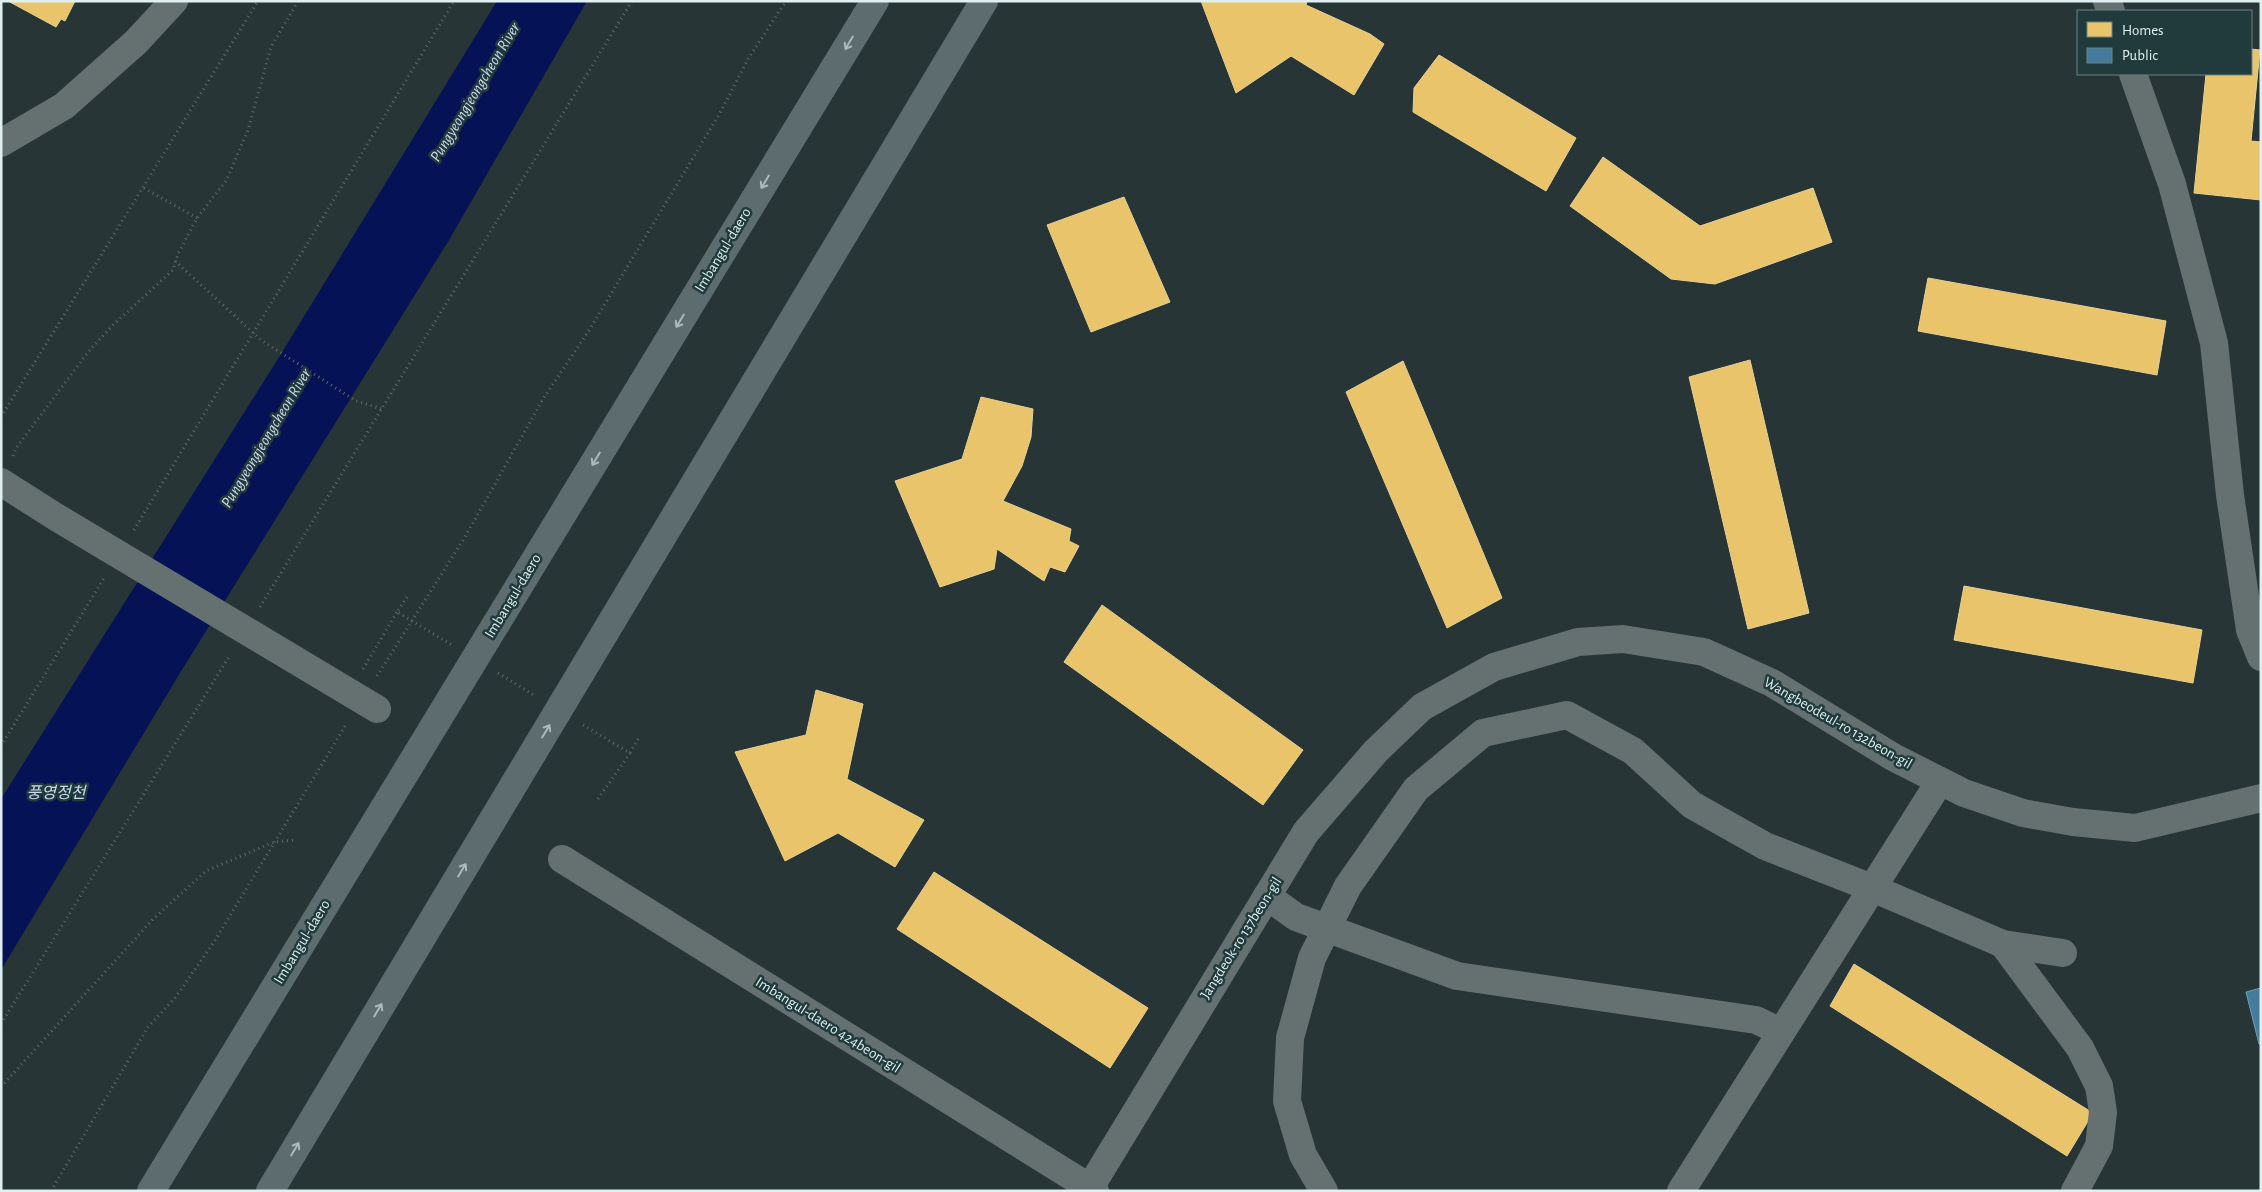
<svg xmlns="http://www.w3.org/2000/svg" width="2262" height="1192" font-family="'Alegreya Sans','Noto Sans KR',sans-serif">
<rect width="100%" height="100%" fill="#273537"/>
<polygon fill="#051255" points="497,1 587,1 449,240 180,673 1,970 1,799 281,354"/>
<g fill="#e9c46a" stroke="#e6d192">
<polygon points="8,1 75,1 65,21 61,19 56,27"/>
<polygon points="1201,1 1307,1 1306,5 1370,34 1384,44 1354,95 1291,56 1236,93"/>
<polygon points="2251,49 2260,50 2251,141 2261,142 2261,200 2194,193 2206,74 2251,74"/>
<polygon points="1439,55 1576,138 1546,191 1413,112 1414,88"/>
<polygon points="1603,157 1700,226 1813,188 1832,242 1715,284 1671,279 1570,206"/>
<polygon points="1124,197 1170,302 1091,332 1047,225"/>
<polygon points="1928,278 2166,321 2157,375 1918,331"/>
<polygon points="1750,360 1809,613 1748,629 1689,377"/>
<polygon points="1403,361 1502,598 1447,628 1346,392"/>
<polygon points="981,397 1033,409 1031,437 1022,466 1003,501 1071,529 1069,541 1079,546 1065,572 1050,567 1044,581 997,549 994,569 940,587 895,481 962,459"/>
<polygon points="1964,586 2202,630 2193,683 1954,640"/>
<polygon points="1102,605 1303,750 1263,805 1064,662"/>
<polygon points="816,690 863,704 847,779 924,820 895,867 838,833 785,861 735,752 806,735"/>
<polygon points="934,872 1148,1008 1110,1068 897,929"/>
<polygon points="1854,964 2093,1113 2067,1156 1830,1006"/>
</g>
<polygon fill="#457b9d" stroke="#749eb6" points="2261,988 2261,1044 2259,1044 2246,992"/>
<g fill="none" stroke-linecap="round" stroke-linejoin="round">
<g stroke="#5f6a6b" stroke-width="3" stroke-dasharray="1 4" stroke-linecap="butt">
<polyline points="144,188 197,218"/>
<polyline points="175,261 261,340 356,401 382,409"/>
<polyline points="1,417 258,1"/>
<polyline points="13,456 16,448 89,351 113,325 173,270 178,254 197,218 226,181 248,130 271,47 298,1"/>
<polyline points="134,530 454,1"/>
<polyline points="407,597 397,612 452,645"/>
<polyline points="260,607 632,1"/>
<polyline points="363,669 397,612"/>
<polyline points="498,673 535,696"/>
<polyline points="377,676 465,537 543,399 588,332 720,113 748,59 786,1"/>
<polyline points="583,725 630,753 639,737"/>
<polyline points="1,746 104,578"/>
<polyline points="598,799 630,753"/>
<polyline points="1,1024 230,655"/>
<polyline points="1,1087 153,919 206,871 274,842 296,840"/>
<polyline points="51,1191 148,1027 175,998 214,942 347,723"/>
</g>
<g stroke="#657071" stroke-width="28">
<polyline points="2107,1 2111,11"/>
<polyline points="2133,74 2172,184 2214,343 2230,495 2250,630 2261,657"/>
<polyline points="1,143 64,106 136,42 174,1"/>
<polyline points="1,482 56,517 377,709"/>
<polyline points="562,859 1095,1191"/>
<polyline points="1267,896 1296,917 1457,976 1756,1020 1781,1032"/>
<polyline points="2003,944 2080,1048 2099,1086 2103,1112 2099,1146 2075,1191"/>
<polyline points="1088,1191 1306,832 1376,751 1422,707 1494,667 1578,642 1623,639 1704,652 1772,683 1893,757 1964,793 2023,813 2073,822 2135,828 2261,798"/>
<polyline points="1324,1191 1303,1155 1287,1101 1290,1038 1312,958 1348,886 1416,789 1483,733 1567,715 1633,751 1692,805 1765,846 1872,888 2003,944 2063,953"/>
<polyline points="1681,1191 1940,781"/>
</g>
<g stroke="#5c6c6f" stroke-width="28">
<polyline points="151,1191 875,1"/>
<polyline points="270,1191 984,1"/>
</g>
</g>
<defs><path id="oneway-shaft" d="M-6 0H5M1.5-3L5.5 0L1.5 3" fill="none" stroke-width="1.6" stroke-linecap="round" stroke-linejoin="round" transform="scale(1.25)"/></defs>
<g stroke="#abbbbc">
<use href="#oneway-shaft" transform="translate(849 43) rotate(121)"/>
<use href="#oneway-shaft" transform="translate(765 182) rotate(121)"/>
<use href="#oneway-shaft" transform="translate(680 321) rotate(121)"/>
<use href="#oneway-shaft" transform="translate(596 459) rotate(121)"/>
<use href="#oneway-shaft" transform="translate(546 731) rotate(-59)"/>
<use href="#oneway-shaft" transform="translate(462 870) rotate(-59)"/>
<use href="#oneway-shaft" transform="translate(378 1010) rotate(-59)"/>
<use href="#oneway-shaft" transform="translate(295 1149) rotate(-59)"/>
</g>
<g text-anchor="middle" dominant-baseline="central" stroke-width="5" stroke-linejoin="round" paint-order="stroke">
<g font-size="15" fill="#e0eff0" stroke="#213b3d">
<text transform="translate(723 250) rotate(-59)">Imbangul-daero</text>
<text transform="translate(513 596) rotate(-59)">Imbangul-daero</text>
<text transform="translate(1838 723) rotate(30)">Wangbeodeul-ro 132beon-gil</text>
<text transform="translate(1241 938) rotate(-58)">Jangdeok-ro 137beon-gil</text>
<text transform="translate(302 942) rotate(-59)">Imbangul-daero</text>
<text transform="translate(828 1025) rotate(32)">Imbangul-daero 424beon-gil</text>
</g>
<g font-size="16" font-style="italic" fill="#ced9ee" stroke="#213b3d">
<text transform="translate(475 92) rotate(-59)">Pungyeongjeongcheon River</text>
<text transform="translate(266 438) rotate(-59)">Pungyeongjeongcheon River</text>
<text x="56" y="793">풍영정천</text>
</g>
</g>
<rect width="2262" height="1192" fill="none" stroke="#e0eff0" stroke-width="5"/>
<rect x="2077" y="10" width="175" height="65" fill="#213b3d" stroke="#6d8385"/>
<rect x="2087" y="22" width="25" height="15" fill="#e9c46a" stroke="#6d8385"/>
<text x="2122" y="35" font-size="15" fill="#e0eff0">Homes</text>
<rect x="2087" y="48" width="25" height="15" fill="#457b9d" stroke="#6d8385"/>
<text x="2122" y="60" font-size="15" fill="#e0eff0">Public</text>
</svg>
